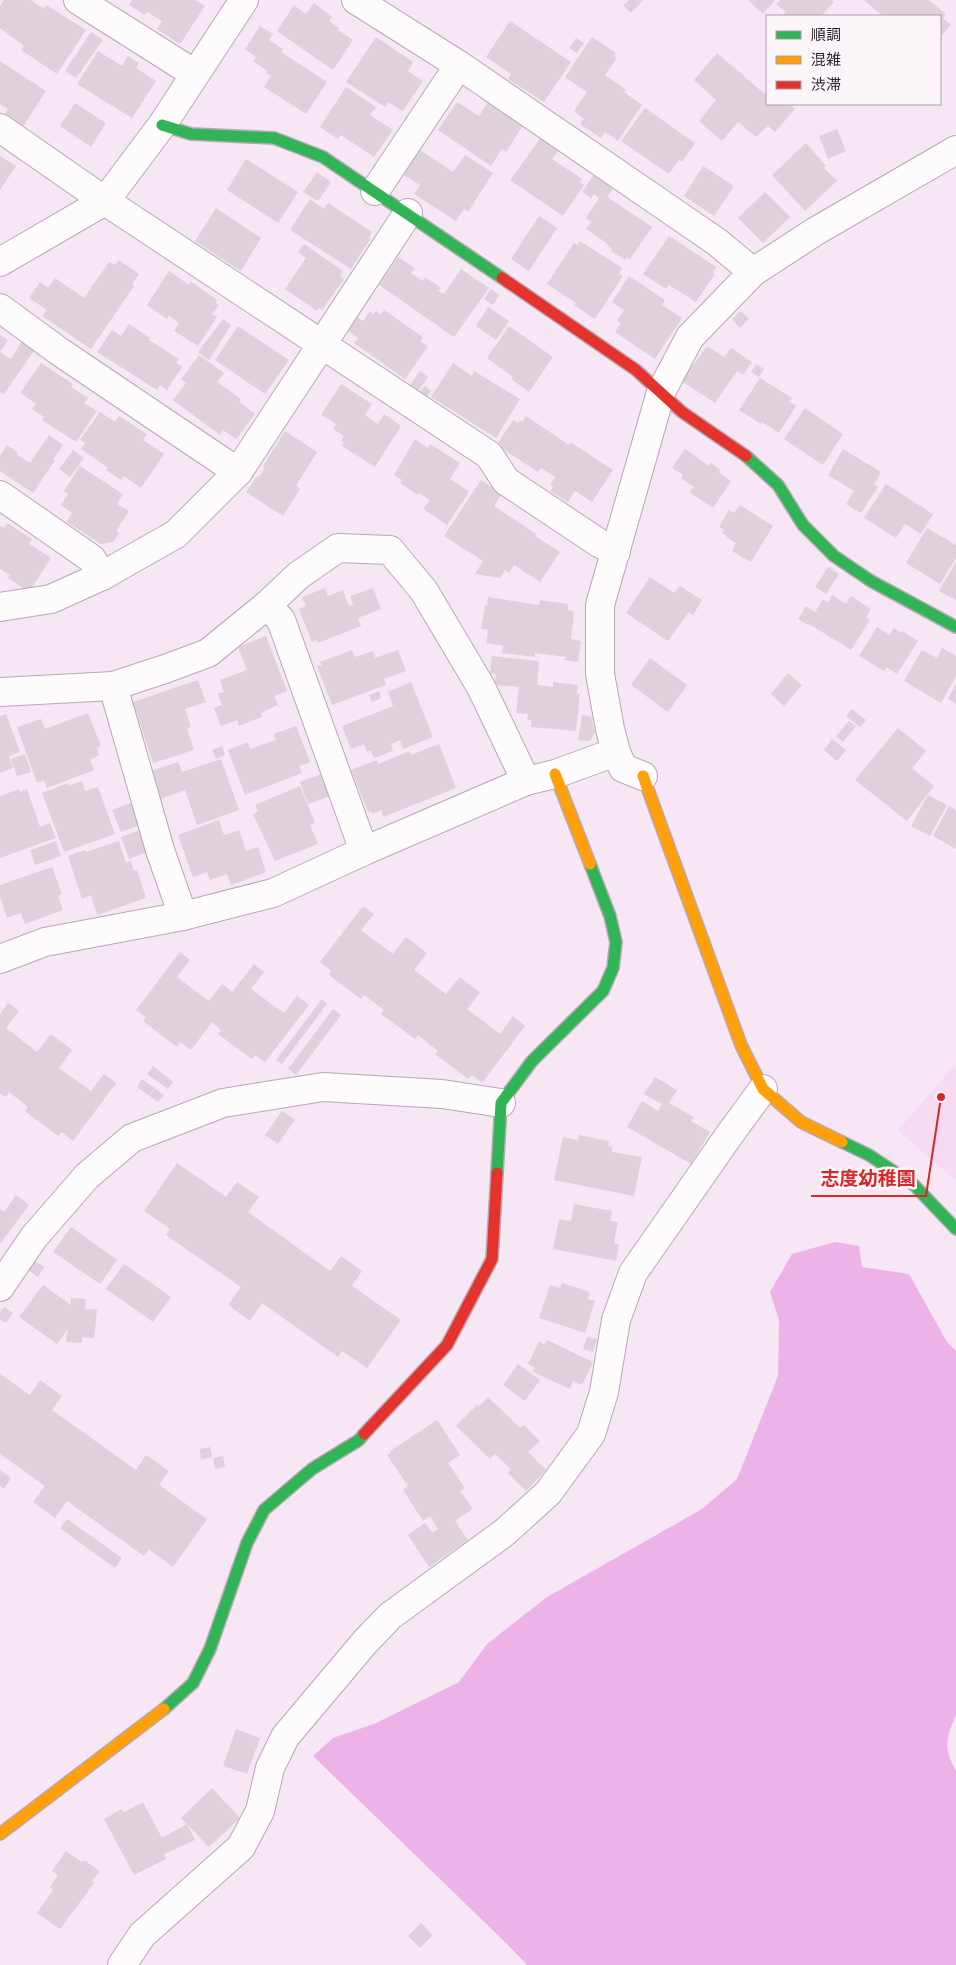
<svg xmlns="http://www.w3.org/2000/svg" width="956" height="1965" font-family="Figtree,'Noto Sans JP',sans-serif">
<rect width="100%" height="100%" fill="#f7e6f4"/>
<polygon fill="#f5daf2" points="956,1064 956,1181 898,1130"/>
<path fill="#edb2e7" d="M835,1242l24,4 3,21 47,7 38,68 9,9v364c-10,23 -13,33 0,56v194h-429l-21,-22 -193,-187 20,-18 41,-14 85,-42 28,-38 60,-47 155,-88 35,-30 41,-103 1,-56 -9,-28 22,-38z"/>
<g fill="#ded1dc">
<polygon points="4,0 31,0 44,9 46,5 86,30 57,74 21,50 24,46 0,28 0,6"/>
<polygon points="132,0 195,0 205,6 180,44 157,29 162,21 147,12 145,15 129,5"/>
<polygon points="629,0 643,0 631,13 623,5"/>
<polygon points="748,0 775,0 763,14"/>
<polygon points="780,0 832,0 834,2 821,16 782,16 786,12 776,4"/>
<polygon points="864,0 929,0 946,14 943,18 951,25 941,36 940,35 940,16 883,16"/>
<polygon points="314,3 332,17 329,21 339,28 338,30 353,40 333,70 277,31 294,5 306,14"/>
<polygon points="510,21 571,62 544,102 508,79 511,74 486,57"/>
<polygon points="260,26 273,34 269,40 283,49 281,52 327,82 306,114 264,87 271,76 266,73 268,71 253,61 256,57 245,49"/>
<polygon points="91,32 103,40 76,78 65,71"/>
<polygon points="376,37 413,62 408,71 423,81 403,111 388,102 385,107 346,82"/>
<polygon points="592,37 616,53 614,56 617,58 605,75 626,90 624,92 642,105 618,141 605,132 601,138 580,124 584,119 574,111 587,92 565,77"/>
<polygon points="576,38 584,43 577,53 569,48"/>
<polygon points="98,51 122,66 128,56 139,63 136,68 156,81 132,118 77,84"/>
<polygon points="717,53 765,94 767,92 767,104 789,104 795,109 775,132 768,126 756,137 738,122 722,141 699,121 716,100 694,80"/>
<polygon points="0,61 46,91 22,128 4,116 8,109 0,104"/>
<polygon points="346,87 376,107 370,115 393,130 374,157 341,135 338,139 320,127"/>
<polygon points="490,99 525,122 506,152 502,149 491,166 438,130 457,102 479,116"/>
<polygon points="75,103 106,123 91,147 60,126"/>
<polygon points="645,108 695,143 682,162 679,160 669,174 621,141"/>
<polygon points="837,129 846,151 828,159 819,136"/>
<polygon points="545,132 563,144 552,159 582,179 580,182 584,185 563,216 510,180"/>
<polygon points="806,143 826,166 824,168 837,181 805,211 772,175"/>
<polygon points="420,150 453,172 465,155 493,173 468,212 464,209 456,221 414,194 420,185 404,175"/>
<polygon points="0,156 16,166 0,190"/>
<polygon points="246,159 298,192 278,223 227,190"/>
<polygon points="703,166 734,186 714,216 684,196"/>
<polygon points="317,172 331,182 318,201 303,192"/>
<polygon points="595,173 614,187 607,197 652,227 630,259 627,257 625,260 611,251 612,249 605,242 586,229 591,222 586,218 599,198 594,194 591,198 582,192"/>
<polygon points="765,192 790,217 763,243 738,218"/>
<polygon points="310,199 324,209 328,203 372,232 369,238 371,238 351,269 290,230"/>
<polygon points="216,208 261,238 241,271 195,241"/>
<polygon points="539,216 557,228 529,271 511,259"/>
<polygon points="669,236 716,267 713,272 715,274 696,302 669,285 666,289 643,274"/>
<polygon points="580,241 622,268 619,274 623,276 595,319 574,305 576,303 547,284 574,243 578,245"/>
<polygon points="304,244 343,271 340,276 344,279 322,310 319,308 317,311 285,289 306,258 298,252"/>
<polygon points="398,257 415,268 411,273 423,281 425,277 441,288 438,291 444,294 461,269 489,288 454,337 379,285"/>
<polygon points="119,260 139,274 132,284 134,286 91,349 42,316 47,310 29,298 40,282 48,288 55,278 84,298 109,262 115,265"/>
<polygon points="169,271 189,285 190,281 217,300 216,303 219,305 212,314 217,317 198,346 174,331 179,323 169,316 167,319 147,305"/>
<polygon points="629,276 665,300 662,305 682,318 655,359 615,332 621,323 617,321 624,310 612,302"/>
<polygon points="491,289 499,295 493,305 484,299"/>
<polygon points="488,307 509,321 496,340 476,326"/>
<polygon points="384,310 423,337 420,341 428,346 405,379 354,343 358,338 347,330 356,316 363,321 370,311 373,315 376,311 381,315"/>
<polygon points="741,311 749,319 740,328 732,319"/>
<polygon points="223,319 231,325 209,360 198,352"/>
<polygon points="129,324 150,338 149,340 179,359 176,363 182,367 167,390 160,385 157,390 97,352 112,330 121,336"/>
<polygon points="238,326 289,360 265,394 215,360"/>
<polygon points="509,326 553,357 529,392 511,379 513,377 487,358"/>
<polygon points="0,335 8,340 0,352 11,359 25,336 38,345 4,394 0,392"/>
<polygon points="707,346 724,357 731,348 752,362 743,375 737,371 715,403 680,380 690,366 692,367"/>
<polygon points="199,355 224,373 217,382 241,399 239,402 255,414 236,439 223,430 220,435 173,400 186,383 181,379"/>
<polygon points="41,363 73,384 71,387 88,398 84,403 97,411 76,442 42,420 44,417 32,409 36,404 20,393"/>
<polygon points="453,363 472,376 474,371 520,399 496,438 431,397"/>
<polygon points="756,364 764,369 759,377 751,372"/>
<polygon points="420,371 428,377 417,392 409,387"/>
<polygon points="760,378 792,398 789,402 796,406 779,433 762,422 761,424 739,410"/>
<polygon points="341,384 372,404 365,415 378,424 384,414 401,426 375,467 342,446 344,443 341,441 344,436 333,429 336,424 321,415"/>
<polygon points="425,386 431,391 426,398 419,392"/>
<polygon points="805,408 843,434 823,465 784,439"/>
<polygon points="100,412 115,422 119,416 147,434 143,440 164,454 141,488 124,476 121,480 106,470 108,468 81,449 85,443 80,440"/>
<polygon points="526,416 569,445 570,442 613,470 592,502 575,491 568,502 550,491 553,487 550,485 555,477 541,468 538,472 501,448 502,446 498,443 513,420 518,423 520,420 522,422"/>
<polygon points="285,431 317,452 296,486 300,489 283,516 246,492 257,476 259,477 265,467 263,466"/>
<polygon points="49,435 63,445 53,459 55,460 33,493 0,471 0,456 7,445 18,453 17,455 30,463"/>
<polygon points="415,439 428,448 430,444 460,463 450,479 468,491 467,493 468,494 447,525 423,509 430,500 419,493 418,495 400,483 402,480 394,475"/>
<polygon points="685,449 709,466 711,463 720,470 719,473 731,481 713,508 689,492 694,487 681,478 683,475 672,468"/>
<polygon points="843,449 881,472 874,485 878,487 861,513 846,504 854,491 828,475"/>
<polygon points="73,450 84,458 70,477 59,469"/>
<polygon points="80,466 123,494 117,504 129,511 116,531 119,533 113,542 101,544 67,522 72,513 61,505 68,494 64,491"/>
<polygon points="481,480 502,494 494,506 536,534 535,536 560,552 540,582 514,565 509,573 505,570 500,578 475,574 483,561 444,536"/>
<polygon points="886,484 933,514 921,534 905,524 896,538 864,518"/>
<polygon points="740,505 773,526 751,562 732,551 736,543 726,537 727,536 722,533 724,530 719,527 729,510 734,513"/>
<polygon points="7,523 32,539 29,544 51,558 29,592 8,578 10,575 0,569 0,528 1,526 4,528"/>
<polygon points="927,528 956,545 956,558 940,584 906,563"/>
<polygon points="956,562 956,600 939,591"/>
<polygon points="828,567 839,574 826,594 815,587"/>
<polygon points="650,577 674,593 680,586 702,600 693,615 689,612 668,641 626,613"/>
<polygon points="325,588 328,596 343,590 349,606 353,605 356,614 350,596 373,588 381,609 358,618 361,626 318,643 317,640 312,642 299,609 306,606 302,597"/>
<polygon points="832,595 846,604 851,596 871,609 866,617 870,620 851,650 809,624 808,625 798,619 806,606 815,612 823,599 828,603"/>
<polygon points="488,597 539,605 540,600 568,604 568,610 574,611 571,639 581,641 578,662 565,660 566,657 535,653 535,657 502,653 503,646 486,643 488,630 481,629 485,605 487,606"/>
<polygon points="877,627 890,635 894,628 901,633 902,631 918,641 897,674 886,667 884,671 859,656"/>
<polygon points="266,636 287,691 274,696 278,705 261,713 262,717 239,726 237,720 221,726 214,708 222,705 218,694 224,692 220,680 247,670 238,647"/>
<polygon points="942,648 956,656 956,676 941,703 904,681 922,650 937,658"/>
<polygon points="352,650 355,657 373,651 375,658 398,650 406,671 384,679 386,685 332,705 317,666 322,665 320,662"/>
<polygon points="492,656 539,661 537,685 553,687 553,682 578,685 577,694 580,694 576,731 531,727 531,720 527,720 528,714 516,713 519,687 495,685 496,674 490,673"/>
<polygon points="650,658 687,685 668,712 631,685"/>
<polygon points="788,673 802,685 784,706 771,694"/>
<polygon points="198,680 206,702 185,709 191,727 187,728 194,750 153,763 133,702"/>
<polygon points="411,682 433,737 403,749 400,740 391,744 393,751 374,758 371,750 367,752 364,744 351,749 342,726 393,706 388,692"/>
<polygon points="956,684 956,704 948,699"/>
<polygon points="379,691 381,698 372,702 369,695"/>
<polygon points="852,709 866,720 860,727 846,716"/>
<polygon points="88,713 101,746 97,748 99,755 90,760 94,770 47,788 44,780 37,783 17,727 41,719 45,729"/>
<polygon points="6,714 20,752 9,756 13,768 0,773 0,716"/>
<polygon points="582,715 591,716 595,732 590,741 578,740"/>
<polygon points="849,721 856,726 843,742 836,736"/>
<polygon points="296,726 310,762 299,766 302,773 245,795 228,750 248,742 250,749 276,740 274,734"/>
<polygon points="898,728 926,751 912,768 934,786 907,821 855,780"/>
<polygon points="832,739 846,750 837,761 824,750"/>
<polygon points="439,744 456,788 383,817 381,810 372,814 371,811 368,812 351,770 377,760 378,764 410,751 411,755"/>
<polygon points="222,746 225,755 216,759 212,750"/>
<polygon points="25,754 31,772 17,776 11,759"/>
<polygon points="221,759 239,810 197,825 185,790 158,800 148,772 178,762 182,772"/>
<polygon points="321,774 330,796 308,804 300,782"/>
<polygon points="82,781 85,791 98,787 115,834 64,852 42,793 68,783 69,786"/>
<polygon points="300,786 315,823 310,825 318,844 275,861 253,814 258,811 255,805"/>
<polygon points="19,789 20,792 27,789 40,827 50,823 56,838 0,858 0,796"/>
<polygon points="928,795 947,805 930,836 911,826"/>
<polygon points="133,802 142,824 121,832 112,810"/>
<polygon points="949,806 956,810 956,849 933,836"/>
<polygon points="219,820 224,835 239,830 246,851 258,847 266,872 231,885 227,874 210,880 207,872 193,877 178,835"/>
<polygon points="143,829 150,851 129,859 121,837"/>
<polygon points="56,841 61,856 35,865 30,850"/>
<polygon points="119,841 126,863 131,861 134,871 137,870 146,898 97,915 91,895 82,899 68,856 85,850 86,852"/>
<polygon points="52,867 62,894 58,896 63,910 25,924 21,913 7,918 0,897 0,885"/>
<polygon points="363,906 374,914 361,930 393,954 406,937 427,953 414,970 446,994 460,977 480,993 467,1009 500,1034 513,1016 525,1026 482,1083 472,1075 468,1079 435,1054 438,1051 418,1035 415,1039 381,1014 384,1010 364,995 361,999 329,975 331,971 320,962"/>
<polygon points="180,952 190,960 177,977 209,1001 222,984 232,992 254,964 264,972 251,989 284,1013 297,996 309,1005 265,1062 255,1055 252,1059 218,1034 221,1030 212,1022 191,1050 180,1042 177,1047 143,1021 146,1017 136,1010"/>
<polygon points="322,999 327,1004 282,1064 276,1060"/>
<polygon points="8,1003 19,1011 6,1028 37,1052 51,1034 72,1050 59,1068 91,1091 104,1074 116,1083 73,1141 62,1132 58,1136 25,1111 28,1107 9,1092 6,1097 0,1093 0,1014"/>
<polygon points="333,1009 341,1015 296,1075 288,1069"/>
<polygon points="153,1066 173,1082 168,1089 147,1074"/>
<polygon points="655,1077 677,1090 669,1103 694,1117 691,1121 710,1132 691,1164 627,1127 642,1101 658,1111 662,1104 644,1094"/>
<polygon points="142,1079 164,1095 158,1102 137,1087"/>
<polygon points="282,1111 295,1120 278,1144 265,1135"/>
<polygon points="579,1135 609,1141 608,1146 612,1147 612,1152 642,1157 634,1196 554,1180 563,1137 578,1140"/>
<polygon points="177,1163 226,1197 237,1182 259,1197 248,1212 330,1271 341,1256 362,1271 352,1286 401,1320 367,1368 342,1351 338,1357 262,1303 250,1321 228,1305 241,1287 166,1235 170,1229 144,1211"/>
<polygon points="16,1195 29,1205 0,1244 0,1209 4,1212"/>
<polygon points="574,1204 612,1211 610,1221 618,1222 614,1243 619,1245 616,1261 553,1249 559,1219 571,1221"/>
<polygon points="71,1227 117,1260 100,1284 53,1252"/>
<polygon points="35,1261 44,1267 38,1277 28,1270"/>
<polygon points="124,1264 171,1297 153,1322 106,1289"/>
<polygon points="562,1283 590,1292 588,1299 595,1301 585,1333 539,1318 550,1285 560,1288"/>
<polygon points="43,1285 71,1305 71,1298 86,1299 85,1309 97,1310 94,1338 82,1337 82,1343 66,1342 68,1329 57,1344 19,1317"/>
<polygon points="4,1307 13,1313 6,1323 0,1319 0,1313"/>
<polygon points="587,1337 597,1339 593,1352 583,1349"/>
<polygon points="547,1340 593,1362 582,1385 573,1381 570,1389 533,1372 535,1368 528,1364 539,1341 545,1345"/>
<polygon points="518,1364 540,1380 525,1401 503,1385"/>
<polygon points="0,1374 30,1395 40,1380 62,1396 52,1410 136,1470 146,1455 169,1471 159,1485 207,1519 173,1567 149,1549 144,1556 67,1501 55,1518 33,1502 45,1486 0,1454"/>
<polygon points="488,1397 520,1428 524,1425 540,1441 528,1452 546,1470 526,1491 508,1473 511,1469 495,1454 490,1459 456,1426 478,1404 479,1406"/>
<polygon points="437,1420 460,1455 448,1463 465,1488 460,1491 473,1509 455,1521 468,1540 429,1567 408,1535 425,1523 432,1533 438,1529 430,1516 423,1521 403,1490 408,1486 387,1455 391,1453 390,1451"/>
<polygon points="210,1447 212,1457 201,1459 200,1449"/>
<polygon points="223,1456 225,1467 215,1469 213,1458"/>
<polygon points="0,1470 11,1478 4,1489 0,1486"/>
<polygon points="67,1519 122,1558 115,1568 60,1528"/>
<polygon points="236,1729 260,1738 247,1774 223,1766"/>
<polygon points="212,1788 240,1818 209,1847 181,1818"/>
<polygon points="143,1802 162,1838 187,1824 195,1840 164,1854 166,1859 134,1875 104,1819 122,1809 124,1812"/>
<polygon points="66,1851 82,1862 84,1860 100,1871 92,1881 95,1882 60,1929 37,1913 53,1890 50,1887 58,1875 52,1871"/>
<polygon points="421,1923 433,1935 420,1948 408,1936"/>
</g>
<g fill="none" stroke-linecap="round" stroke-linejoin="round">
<defs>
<g id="street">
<polyline points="78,0 195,74"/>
<polyline points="356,0 459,65 717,242 753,272"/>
<polyline points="0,128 105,201 489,455 506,481 599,543 616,552"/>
<polyline points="375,191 459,65"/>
<polyline points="0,262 105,201 162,125 244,0"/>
<polyline points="0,308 60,352 238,472"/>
<polyline points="0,495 92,559 102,576 51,599 0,607"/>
<polyline points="102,576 176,534 238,472 408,213"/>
<polyline points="267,605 281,620 364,851"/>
<polyline points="113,686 160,850 183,916"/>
<polyline points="0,692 113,686 165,669 208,653 267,605 299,575 338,548 390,550 424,591 481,687 526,781"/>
<polyline points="643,776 623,768 616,752 610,729 600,674 600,605 661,392 690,337 753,272 816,231 956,150"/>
<polyline points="0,959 45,942 183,916 273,893 364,851 526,781 555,774 616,752"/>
<polyline points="0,1287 34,1237 87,1176 132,1138 223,1103 323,1087 442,1094 501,1103"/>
<polyline points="122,1965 142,1935 241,1847 260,1811 270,1768 285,1737 365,1642 390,1616 505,1532 548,1493 591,1434 604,1392 616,1320 633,1273 730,1134 763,1089"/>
</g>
<g id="fast">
<polyline points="162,125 191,134 274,138 323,157 502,278"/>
<polyline points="746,456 778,485 803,525 834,556 871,581 956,627"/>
<polyline points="842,1142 869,1155 914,1185 956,1229"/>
<polyline points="497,1173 501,1103 532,1061 603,991 613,968 616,942 610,916 590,864"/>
<polyline points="164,1709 193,1683 210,1649 247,1543 264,1510 312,1469 359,1440 364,1434"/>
</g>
<g id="slow">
<polyline points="555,774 590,864"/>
<polyline points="643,776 741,1045 763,1089 801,1122 842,1142"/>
<polyline points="0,1834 164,1709"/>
</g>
<g id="jam">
<polyline points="502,278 636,370 682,412 746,456"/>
<polyline points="364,1434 447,1345 492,1259 497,1173"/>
</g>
</defs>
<use href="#street" stroke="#b6a9b4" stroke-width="30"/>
<use href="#fast" stroke="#b6a9b4" stroke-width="14"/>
<use href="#slow" stroke="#b6a9b4" stroke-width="14"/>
<use href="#jam" stroke="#b6a9b4" stroke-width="14"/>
<use href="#street" stroke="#fefbfd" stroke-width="28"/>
<use href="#fast" stroke="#30b455" stroke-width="11"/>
<use href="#slow" stroke="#ff9f0a" stroke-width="11"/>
<use href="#jam" stroke="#e5322d" stroke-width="11"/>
</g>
<path fill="none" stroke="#d62828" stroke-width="2" d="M941 1097L926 1196H811"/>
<circle fill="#d62828" stroke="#fbf5fa" stroke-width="2" cx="941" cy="1097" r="5"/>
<g font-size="19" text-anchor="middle" font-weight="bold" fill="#d62828" stroke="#fbf5fa" stroke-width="5" stroke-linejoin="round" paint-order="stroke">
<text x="868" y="1185">志度幼稚園</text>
</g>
<rect x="766" y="15" width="175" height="90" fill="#fbf5fa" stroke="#a79fa6"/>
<rect x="776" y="31" width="25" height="8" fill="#30b455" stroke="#a79fa6"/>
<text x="811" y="40" font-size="15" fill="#291f28">順調</text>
<rect x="776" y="56" width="25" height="8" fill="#ff9f0a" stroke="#a79fa6"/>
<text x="811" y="65" font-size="15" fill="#291f28">混雑</text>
<rect x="776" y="81" width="25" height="8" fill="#e5322d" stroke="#a79fa6"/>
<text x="811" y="90" font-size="15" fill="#291f28">渋滞</text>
</svg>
